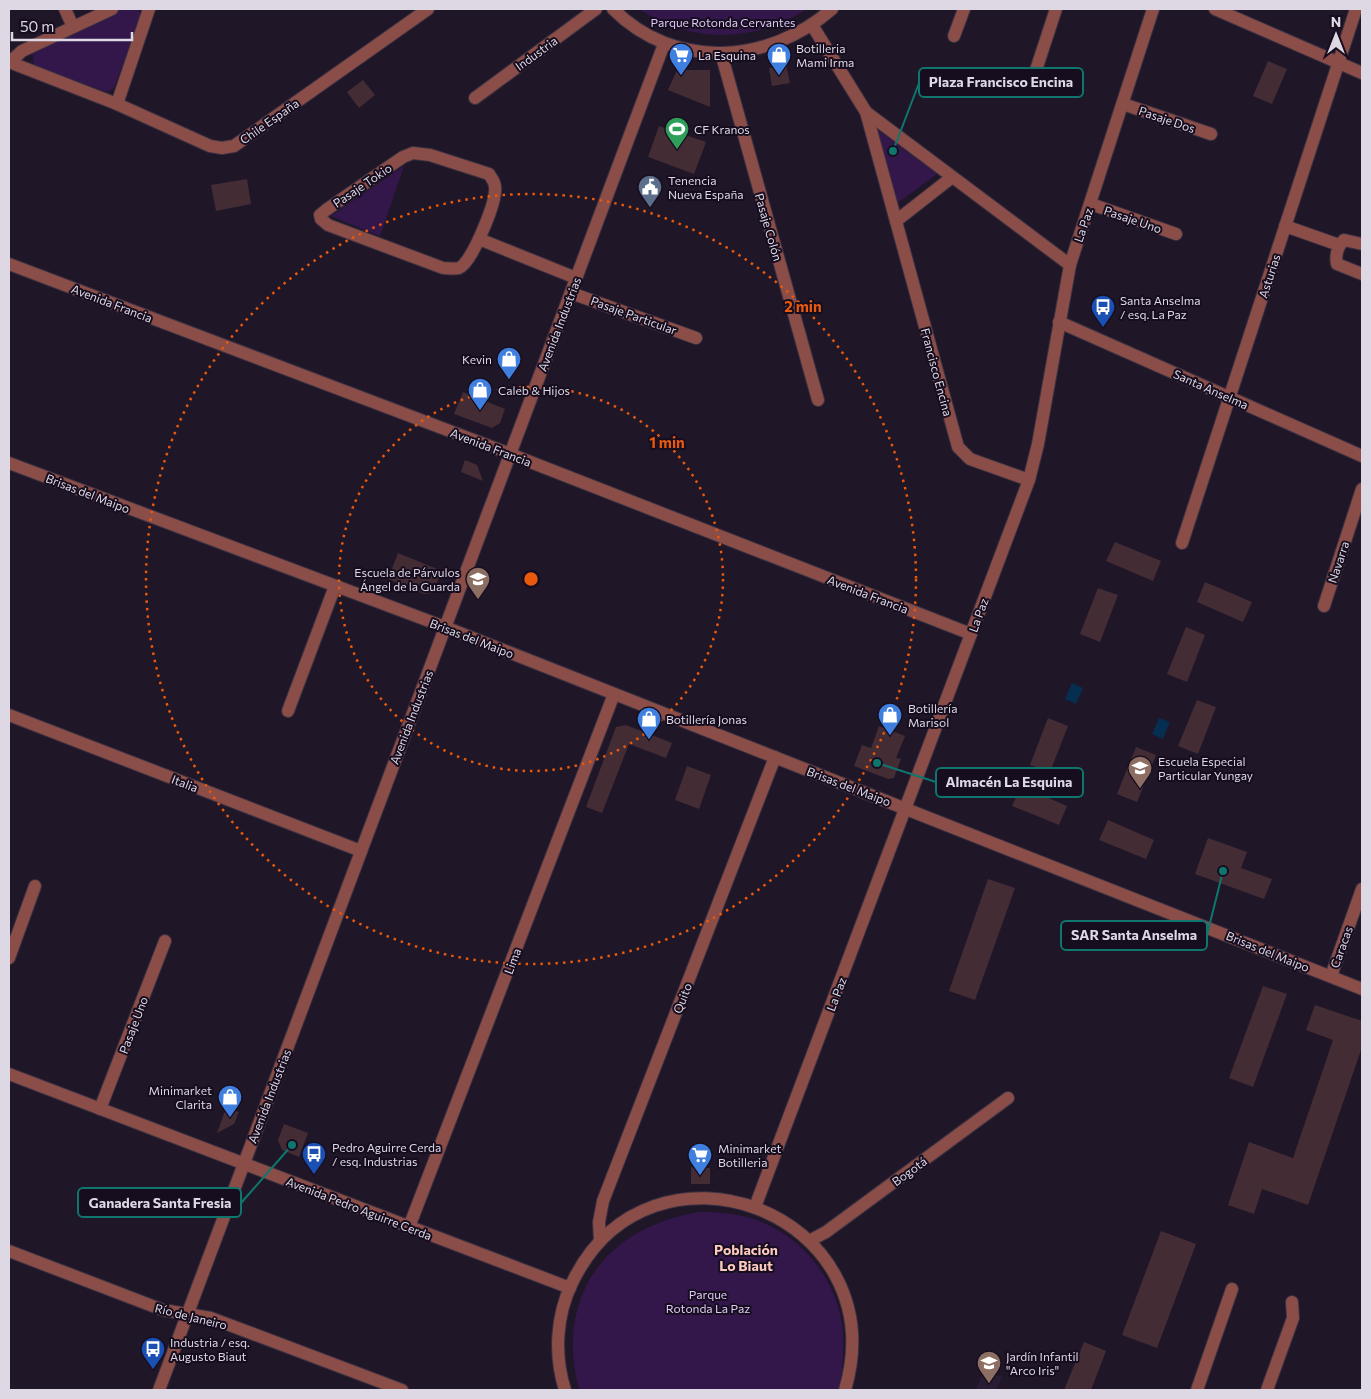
<svg xmlns="http://www.w3.org/2000/svg" width="1371" height="1399" font-family="Commissioner,sans-serif">
<rect width="100%" height="100%" fill="#1f1628"/>
<polygon fill="#281b34" points="984,1370 1002,1377 997,1390 976,1390"/>
<g fill="#33174b">
<polygon points="121,9 138,9 141,15 114,88 107,92 34,66 32,50"/>
<path d="M639,9h168c-53,34 -116,35 -168,0z"/>
<polygon points="874,127 937,174 896,204"/>
<polygon points="404,166 380,236 331,216"/>
<path d="M700,1212c17,0 33,1 50,6 59,17 99,77 93,138 -1,11 -1,24 -5,34h-259c-25,-94 28,-164 121,-178z"/>
</g>
<g fill="#052e50">
<polygon points="1072,683 1083,688 1076,704 1065,699"/>
<polygon points="1159,718 1170,722 1163,739 1152,734"/>
</g>
<g fill="#442c35">
<polygon points="1268,61 1287,69 1272,104 1253,96"/>
<polygon points="786,65 790,83 772,86 769,68"/>
<polygon points="677,70 710,70 710,107 668,90"/>
<polygon points="363,80 375,95 359,108 347,92"/>
<polygon points="659,126 706,142 694,174 648,157"/>
<polygon points="247,179 251,204 216,211 211,185"/>
<polygon points="463,392 505,409 500,423 492,428 454,414"/>
<polygon points="465,460 477,465 483,481 461,472"/>
<polygon points="1115,542 1161,561 1153,581 1106,561"/>
<polygon points="398,553 442,571 433,593 424,594 388,579"/>
<polygon points="1205,582 1252,602 1243,622 1197,602"/>
<polygon points="1098,588 1118,595 1100,642 1080,634"/>
<polygon points="1186,627 1205,635 1187,682 1167,674"/>
<polygon points="1197,700 1216,707 1198,754 1178,746"/>
<polygon points="1048,718 1068,726 1050,772 1030,765"/>
<polygon points="626,725 672,743 666,758 629,744 602,813 586,807 616,727"/>
<polygon points="879,726 905,736 896,758 901,759 894,778 888,779 854,766 862,745 871,748"/>
<polygon points="1136,747 1156,755 1137,802 1117,794"/>
<polygon points="687,766 711,775 699,809 675,800"/>
<polygon points="1021,786 1067,806 1059,825 1012,806"/>
<polygon points="1108,820 1154,840 1146,859 1099,840"/>
<polygon points="1208,838 1247,852 1241,868 1272,879 1264,899 1195,874"/>
<polygon points="988,879 1015,888 975,1000 949,991"/>
<polygon points="1263,986 1287,994 1253,1087 1229,1078"/>
<polygon points="1315,1005 1362,1021 1362,1047 1308,1205 1262,1189 1254,1214 1228,1205 1249,1142 1293,1158 1333,1040 1306,1030"/>
<polygon points="226,1108 239,1112 234,1124 217,1133"/>
<polygon points="284,1124 308,1133 299,1157 282,1150 278,1140"/>
<polygon points="691,1167 710,1168 710,1184 691,1184"/>
<polygon points="1161,1231 1196,1244 1157,1348 1122,1335"/>
<polygon points="1084,1342 1106,1351 1091,1390 1064,1390"/>
</g>
<g fill="none" stroke-linecap="round" stroke-linejoin="round">
<defs>
<g id="minor">
<polyline points="65,9 73,27"/>
<path d="M613,9c62,62 156,55 219,0"/>
<polyline points="1215,9 1362,73"/>
<polyline points="812,25 866,112 958,447 970,459 1029,480"/>
<polyline points="954,36 964,9"/>
<polyline points="721,53 818,400"/>
<polyline points="9,62 117,104 210,146 222,148 234,146 428,9"/>
<polyline points="10,62 22,51 112,9"/>
<polyline points="1035,73 1056,9"/>
<polyline points="475,98 596,9"/>
<polyline points="117,104 149,9"/>
<polyline points="1123,104 1211,134"/>
<polyline points="866,112 1070,265"/>
<path d="M413,153l17,2 59,19c4,6 7,10 6,18 -1,14 -23,71 -36,76 -4,1 -12,0 -16,0l-115,-43 -7,-6 -1,-4 6,-5 77,-53z"/>
<polyline points="1091,204 1176,234"/>
<polyline points="896,221 951,178"/>
<polyline points="1285,226 1339,245"/>
<polyline points="479,239 576,278"/>
<path d="M1362,244l-18,-4c-6,6 -9,15 -7,24l25,10"/>
<polyline points="9,264 492,447 971,634"/>
<polyline points="571,293 696,338"/>
<polyline points="1059,322 1362,456"/>
<polyline points="9,463 445,627 1362,989"/>
<polyline points="1182,543 1356,9"/>
<polyline points="1324,606 1362,489"/>
<polyline points="288,711 335,586"/>
<polyline points="9,715 361,851"/>
<polyline points="9,958 35,886"/>
<polyline points="1331,976 1362,889"/>
<polyline points="9,1074 570,1288"/>
<polyline points="100,1109 165,941"/>
<polyline points="755,1207 1029,480 1038,444 1070,265 1153,9"/>
<polyline points="409,1227 614,694"/>
<polyline points="600,1241 599,1222 603,1201 775,757"/>
<polyline points="809,1241 826,1232 1008,1098"/>
<polyline points="9,1251 163,1310 211,1318 402,1390"/>
<polyline points="159,1390 664,44"/>
<path d="M565,1390c-11,-35 -9,-74 7,-107 78,-163 325,-71 273,107"/>
<polyline points="1197,1390 1232,1289"/>
<polyline points="1267,1390 1293,1318 1292,1302"/>
</g>
</defs>
<use href="#minor" stroke="#3a3142" stroke-width="14"/>
<use href="#minor" stroke="#8a4d47" stroke-width="12"/>
</g>
<g fill="none" stroke="#e8590c" stroke-width="2.5" stroke-dasharray="2.5 5">
<circle cx="531" cy="579" r="192"/>
<circle cx="531" cy="579" r="385"/>
</g>
<defs>
<symbol id="supermarket-pin" viewBox="-11 -11 22 30"><path d="M0 17L-7.5 6A9.5 9.5 0 1 1 7.5 6Z" fill="#3f7fe0" stroke="#160d1f"/><path d="M-6-5.5h2.5l.6 2H6L4.5 2H-2.5L-4.4-4H-6ZM-1.5 3.2a1.3 1.3 0 1 0 .1 0ZM3 3.2a1.3 1.3 0 1 0 .1 0Z" fill="#fff"/></symbol>
<symbol id="shop-pin" viewBox="-11 -11 22 30"><path d="M0 17L-7.5 6A9.5 9.5 0 1 1 7.5 6Z" fill="#3f7fe0" stroke="#160d1f"/><path d="M-5-2.5h2.3a2.7 3.5 0 0 1 5.4 0H5L5.5 6h-11ZM-1.5-2.5h3a1.5 2.3 0 0 0-3 0Z" fill="#fff"/></symbol>
<symbol id="stadium-pin" viewBox="-11 -11 22 30"><path d="M0 17L-7.5 6A9.5 9.5 0 1 1 7.5 6Z" fill="#2e9e5b" stroke="#160d1f"/><path d="M0-5a6.5 5 0 1 0 0 10a6.5 5 0 1 0 0-10ZM-3.5-1.8h7v3.6h-7Z" fill="#fff"/></symbol>
<symbol id="civic-pin" viewBox="-11 -11 22 30"><path d="M0 17L-7.5 6A9.5 9.5 0 1 1 7.5 6Z" fill="#5c6f8a" stroke="#160d1f"/><path d="M-.6-6.5H3V-4.5H.6V-3L4-1V1h2V6H-6V1h2V-1L-.6-3ZM-1.2 2.5V6h2.4V2.5Z" fill="#fff"/></symbol>
<symbol id="bus-pin" viewBox="-11 -11 22 30"><path d="M0 17L-7.5 6A9.5 9.5 0 1 1 7.5 6Z" fill="#1a4fb4" stroke="#160d1f"/><path d="M-5-6H5V4H4V6H2V4H-2V6H-4V4H-5ZM-3.5-4V0h7V-4ZM-3.5 1.2v1.5H-2V1.2ZM2 1.2v1.5H3.5V1.2Z" fill="#fff"/></symbol>
<symbol id="school-pin" viewBox="-11 -11 22 30"><path d="M0 17L-7.5 6A9.5 9.5 0 1 1 7.5 6Z" fill="#8d6e63" stroke="#160d1f"/><path d="M0-5L7-2L0 1L-7-2ZM-4 1L0 2.5L4 1V4Q0 6-4 4Z" fill="#fff"/></symbol>
</defs>
<g fill-rule="evenodd">
<use href="#supermarket-pin" x="667" y="41" width="28" height="38"/>
<use href="#shop-pin" x="765" y="41" width="28" height="38"/>
<use href="#stadium-pin" x="663" y="115" width="28" height="38"/>
<use href="#civic-pin" x="636" y="173" width="28" height="38"/>
<use href="#bus-pin" x="1089" y="293" width="28" height="38"/>
<use href="#shop-pin" x="495" y="345" width="28" height="38"/>
<use href="#shop-pin" x="466" y="376" width="28" height="38"/>
<use href="#school-pin" x="464" y="565" width="28" height="38"/>
<use href="#shop-pin" x="876" y="701" width="28" height="38"/>
<use href="#shop-pin" x="635" y="705" width="28" height="38"/>
<use href="#school-pin" x="1126" y="754" width="28" height="38"/>
<use href="#shop-pin" x="216" y="1083" width="28" height="38"/>
<use href="#bus-pin" x="300" y="1140" width="28" height="38"/>
<use href="#supermarket-pin" x="686" y="1141" width="28" height="38"/>
<use href="#bus-pin" x="139" y="1335" width="28" height="38"/>
<use href="#school-pin" x="975" y="1349" width="28" height="38"/>
</g>
<g text-anchor="middle" dominant-baseline="central" stroke-width="4" stroke-linejoin="round" paint-order="stroke">
<g font-size="12" fill="#decaf5" stroke="#160d1f">
<text x="723" y="22">Parque Rotonda Cervantes</text>
<text x="708" y="1294">Parque<tspan x="708" dy="14">Rotonda La Paz</tspan></text>
</g>
<g font-size="12" fill="#ded8e5" stroke="#160d1f" text-anchor="start">
<text x="796" y="48">Botilleria<tspan x="796" dy="14">Mami Irma</tspan></text>
<text x="698" y="55">La Esquina</text>
<text x="694" y="129">CF Kranos</text>
<text x="668" y="180">Tenencia<tspan x="668" dy="14">Nueva España</tspan></text>
<text x="1120" y="300">Santa Anselma<tspan x="1120" dy="14">/ esq. La Paz</tspan></text>
<text x="492" y="359" text-anchor="end">Kevin</text>
<text x="498" y="390">Caleb &amp; Hijos</text>
<text x="460" y="572" text-anchor="end">Escuela de Párvulos<tspan x="460" dy="14">Ángel de la Guarda</tspan></text>
<text x="908" y="708">Botillería<tspan x="908" dy="14">Marisol</tspan></text>
<text x="666" y="719">Botillería Jonas</text>
<text x="1158" y="761">Escuela Especial<tspan x="1158" dy="14">Particular Yungay</tspan></text>
<text x="212" y="1090" text-anchor="end">Minimarket<tspan x="212" dy="14">Clarita</tspan></text>
<text x="332" y="1147">Pedro Aguirre Cerda<tspan x="332" dy="14">/ esq. Industrias</tspan></text>
<text x="718" y="1148">Minimarket<tspan x="718" dy="14">Botilleria</tspan></text>
<text x="170" y="1342">Industria / esq.<tspan x="170" dy="14">Augusto Biaut</tspan></text>
<text x="1006" y="1356">Jardín Infantil<tspan x="1006" dy="14">"Arco Iris"</tspan></text>
</g>
<g font-size="12" fill="#ded8e5" stroke="#160d1f">
<text transform="translate(536 53) rotate(-36)">Industria</text>
<text transform="translate(1167 119) rotate(19)">Pasaje Dos</text>
<text transform="translate(269 121) rotate(-35)">Chile España</text>
<text transform="translate(362 185) rotate(-34)">Pasaje Tokio</text>
<text transform="translate(1133 219) rotate(19)">Pasaje Uno</text>
<text transform="translate(1083 225) rotate(-71)">La Paz</text>
<text transform="translate(769 227) rotate(74)">Pasaje Colón</text>
<text transform="translate(1269 276) rotate(-72)">Asturias</text>
<text transform="translate(112 303) rotate(21)">Avenida Francia</text>
<text transform="translate(634 315) rotate(20)">Pasaje Particular</text>
<text transform="translate(559 324) rotate(-69)">Avenida Industrias</text>
<text transform="translate(937 372) rotate(75)">Francisco Encina</text>
<text transform="translate(1211 389) rotate(24)">Santa Anselma</text>
<text transform="translate(491 447) rotate(21)">Avenida Francia</text>
<text transform="translate(88 493) rotate(21)">Brisas del Maipo</text>
<text transform="translate(1338 562) rotate(-72)">Navarra</text>
<text transform="translate(868 594) rotate(21)">Avenida Francia</text>
<text transform="translate(978 615) rotate(-70)">La Paz</text>
<text transform="translate(472 638) rotate(21)">Brisas del Maipo</text>
<text transform="translate(411 717) rotate(-69)">Avenida Industrias</text>
<text transform="translate(185 783) rotate(21)">Italia</text>
<text transform="translate(849 786) rotate(21)">Brisas del Maipo</text>
<text transform="translate(1341 947) rotate(-70)">Caracas</text>
<text transform="translate(1268 951) rotate(22)">Brisas del Maipo</text>
<text transform="translate(512 961) rotate(-69)">Lima</text>
<text transform="translate(836 994) rotate(-69)">La Paz</text>
<text transform="translate(682 998) rotate(-69)">Quito</text>
<text transform="translate(133 1025) rotate(-69)">Pasaje Uno</text>
<text transform="translate(269 1096) rotate(-69)">Avenida Industrias</text>
<text transform="translate(909 1171) rotate(-36)">Bogotá</text>
<text transform="translate(359 1208) rotate(21)">Avenida Pedro Aguirre Cerda</text>
<text transform="translate(191 1316) rotate(14)">Río de Janeiro</text>
</g>
<g font-size="14" font-weight="bold" fill="#fdcbbf" stroke="#160d1f">
<text x="746" y="1249">Población<tspan x="746" dy="16">Lo Biaut</tspan></text>
</g>
</g>
<circle cx="531" cy="579" r="8" fill="#e8590c" stroke="#160d1f" stroke-width="2.5"/>
<g font-size="15" text-anchor="middle" font-weight="bold" fill="#e8590c" stroke="#160d1f" stroke-width="4" stroke-linejoin="round" paint-order="stroke">
<text x="803" y="312">2 min</text>
<text x="667" y="448">1 min</text>
</g>
<path fill="none" stroke="#0f766e" stroke-width="2" d="M893 151L919 83M877 763L936 782M1223 871L1207 935M292 1145L241 1203"/>
<g fill="#0f766e" stroke="#160d1f" stroke-width="2">
<circle cx="893" cy="151" r="5"/>
<circle cx="877" cy="763" r="5"/>
<circle cx="1223" cy="871" r="5"/>
<circle cx="292" cy="1145" r="5"/>
</g>
<g fill="#160d1f" stroke="#0f766e" stroke-width="2">
<rect x="919" y="68" width="164" height="29" rx="5"/>
<rect x="936" y="768" width="147" height="29" rx="5"/>
<rect x="1061" y="921" width="146" height="29" rx="5"/>
<rect x="78" y="1188" width="163" height="29" rx="5"/>
</g>
<g font-size="14" text-anchor="middle" font-weight="bold" fill="#ded8e5">
<text x="1001" y="87">Plaza Francisco Encina</text>
<text x="1009" y="787">Almacén La Esquina</text>
<text x="1134" y="940">SAR Santa Anselma</text>
<text x="160" y="1208">Ganadera Santa Fresia</text>
</g>
<rect width="1371" height="1399" fill="none" stroke="#ded8e5" stroke-width="20"/>
<g transform="translate(1336 35)" stroke="#160d1f" stroke-width="4" paint-order="stroke">
<path d="M0-4L9 19L0 12L-9 19Z" fill="#ded8e5"/>
<text y="-8" font-size="14" font-weight="bold" text-anchor="middle" fill="#ded8e5">N</text>
</g>
<path d="M12 32v8h120v-8" fill="none" stroke="#ded8e5" stroke-width="2.5"/>
<text x="20" y="32" font-size="15" fill="#ded8e5" stroke="#160d1f" stroke-width="4" paint-order="stroke">50 m</text>
</svg>
